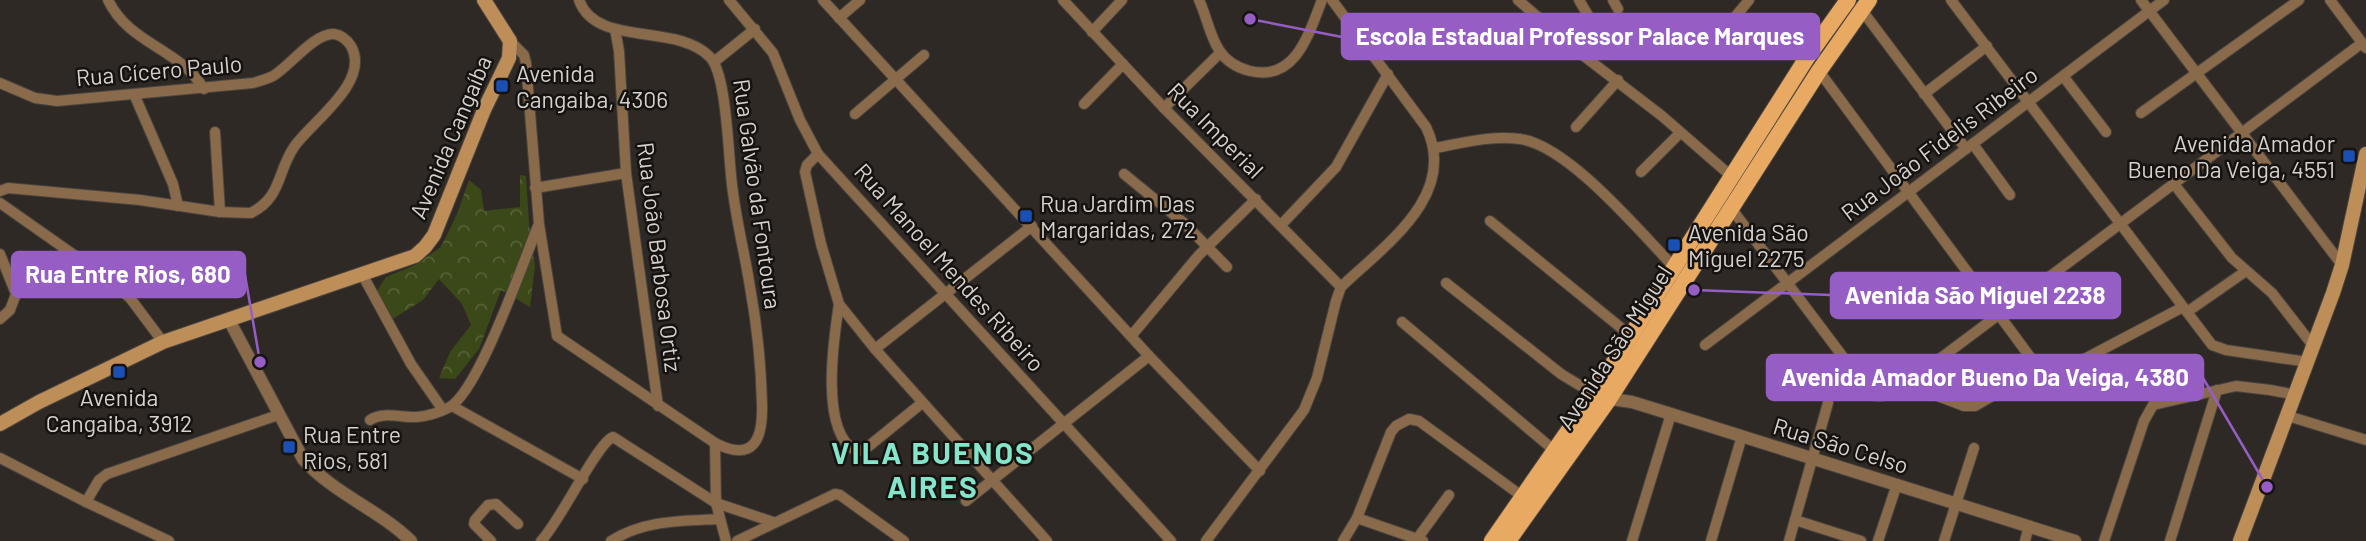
<svg xmlns="http://www.w3.org/2000/svg" width="2366" height="541" font-family="Barlow,sans-serif">
<defs>
<pattern id="forest-crowns" width="20" height="18" patternUnits="userSpaceOnUse" patternTransform="scale(1.75)"><rect width="20" height="18" fill="#3b4817"/><path d="M2 6a3 3 0 1 1 6 0M12 15a3 3 0 1 1 6 0" fill="none" stroke="#566138"/></pattern>
</defs>
<rect width="100%" height="100%" fill="#2f2925"/>
<polygon fill="url(#forest-crowns)" points="520,175 526,176 529,224 535,266 530,307 501,290 479,349 455,379 439,378 450,352 471,325 462,304 439,279 423,300 391,320 377,291 386,277 415,265 441,247 457,214 469,180 481,190 484,211 520,207"/>
<g fill="none" stroke-linecap="round" stroke-linejoin="round">
<defs>
<g id="minor">
<path d="M108,0c22,45 70,47 96,89"/>
<polyline points="729,0 773,53 800,120 818,154 1171,541"/>
<polyline points="823,0 1149,356 1260,471"/>
<polyline points="1063,0 1164,108 1341,287"/>
<path d="M1199,0c8,17 10,34 20,50 7,11 19,18 31,21 46,11 59,-38 72,-71"/>
<polyline points="1518,0 1576,50 1662,116 1731,176"/>
<polyline points="1579,0 1589,17"/>
<polyline points="1613,0 1618,9"/>
<polyline points="1951,0 2212,345 2226,350 2308,362"/>
<polyline points="2141,0 2342,265"/>
<polyline points="2330,0 2366,48"/>
<polyline points="1861,9 1966,149"/>
<polyline points="839,18 860,0"/>
<polyline points="615,29 619,51 626,173 658,406"/>
<polyline points="1092,32 1122,0"/>
<polyline points="1708,39 1721,34 1749,0"/>
<path d="M510,41l14,14 2,8 13,161 18,112 158,107c39,20 48,-4 47,-39 -1,-39 -5,-79 -12,-117 -5,-32 -13,-63 -17,-95 -5,-29 -5,-116 -23,-135 -34,-35 -114,-9 -131,-57"/>
<polyline points="714,62 755,29"/>
<polyline points="1819,71 2039,369"/>
<polyline points="2063,76 2106,132"/>
<path d="M0,83l35,15 22,3 196,-18c7,-2 14,-4 20,-7 17,-10 41,-43 61,-42 8,1 13,6 17,12 20,36 -39,75 -57,101 -17,25 -12,50 -43,66l-31,-1 -80,-12 -132,-12 -8,3"/>
<polyline points="134,94 173,184 178,206"/>
<polyline points="1924,94 1987,46"/>
<polyline points="1084,104 1123,64"/>
<polyline points="1164,108 1220,53"/>
<polyline points="2141,113 2299,0"/>
<polyline points="855,114 924,55"/>
<polyline points="1576,127 1618,80"/>
<polyline points="215,132 220,212"/>
<polyline points="1973,144 2010,195"/>
<path d="M1435,148c27,-5 57,-13 85,-9 49,7 120,93 155,129"/>
<polyline points="818,154 807,165 805,172 821,244 839,304 875,349 1047,541"/>
<polyline points="1641,172 1680,133"/>
<polyline points="1124,174 1184,223 1227,267"/>
<polyline points="2174,184 2232,258 2272,293 2314,347"/>
<polyline points="535,188 626,173"/>
<polyline points="0,203 114,283 130,298 163,342"/>
<path d="M1731,208l140,186c13,6 23,-3 35,-10l456,-341"/>
<polyline points="1490,221 1631,336"/>
<polyline points="1281,225 1336,167 1388,74"/>
<polyline points="0,254 16,294 10,310 0,319"/>
<polyline points="362,274 411,364 443,410"/>
<polyline points="1446,283 1561,374 1594,394"/>
<path d="M839,304c-5,33 -20,128 17,147l8,-1 58,-47"/>
<polyline points="2187,312 2246,271"/>
<polyline points="1402,322 1555,451"/>
<polyline points="1132,335 1199,255 1256,199"/>
<polyline points="1705,345 2164,0"/>
<polyline points="875,349 1032,226"/>
<polyline points="1906,384 1964,406 1975,406 2039,369 2045,374 2054,375 2183,307"/>
<polyline points="452,406 583,479"/>
<polyline points="2288,416 2366,440"/>
<path d="M370,420c13,-9 32,-2 47,-3 11,-1 21,-4 31,-9 30,-14 75,-146 90,-182"/>
<polyline points="715,443 716,503 726,541"/>
<polyline points="0,458 86,502 169,541"/>
<polyline points="966,501 1149,356"/>
<polyline points="86,502 99,480 107,474 278,415"/>
<polyline points="1357,518 1423,541"/>
<polyline points="1795,520 1861,541"/>
<polyline points="1417,539 1449,495"/>
<polyline points="491,541 474,524 475,520 488,505 496,504 518,524"/>
<path d="M541,541c19,-19 56,-98 72,-104l103,66 57,19"/>
<path d="M611,541c33,-21 70,-20 108,-22"/>
<polyline points="737,541 835,494 840,495 904,541"/>
<path d="M1206,541l98,-131 13,-32 19,-77 5,-14c44,-42 118,-92 85,-160l-94,-127"/>
<polyline points="1343,541 1357,518 1391,432 1396,426 1409,419 1419,421 1430,429 1523,497"/>
<polyline points="1632,541 1671,414"/>
<polyline points="1711,541 1742,436"/>
<polyline points="1789,541 1828,403"/>
<polyline points="1878,541 1897,484"/>
<polyline points="1944,541 1974,448"/>
<polyline points="2025,541 2029,526"/>
<polyline points="2104,541 2144,421 2153,405 2236,386 2270,390 2296,395"/>
<polyline points="2170,541 2217,390"/>
</g>
<g id="tertiary">
<path d="M229,320l74,139c31,35 75,50 108,82"/>
<polyline points="1604,398 1632,402 1671,414 2075,541"/>
</g>
<g id="secondary">
<polyline points="0,424 39,402 163,342 415,256 425,247 434,235 484,110 509,58 510,41 484,0"/>
<polyline points="2240,541 2333,293 2342,265 2366,154"/>
</g>
<g id="primary">
<polyline points="1492,541 1594,394 1808,56 1848,0"/>
<polyline points="1508,541 1609,399 1819,71 1869,0"/>
</g>
</defs>
<use href="#minor" stroke="#4a4440" stroke-width="12"/>
<use href="#tertiary" stroke="#4a4440" stroke-width="14"/>
<use href="#secondary" stroke="#4a4440" stroke-width="16"/>
<use href="#primary" stroke="#4a4440" stroke-width="18"/>
<use href="#minor" stroke="#896a4a" stroke-width="10"/>
<use href="#tertiary" stroke="#896a4a" stroke-width="12"/>
<use href="#secondary" stroke="#be8e59" stroke-width="14"/>
<use href="#primary" stroke="#e8a963" stroke-width="16"/>
</g>
<g fill="#1a4fb4" stroke="#151210" stroke-width="2.5">
<rect x="495" y="79" width="14" height="14" rx="3.5"/>
<rect x="2342" y="149" width="14" height="14" rx="3.5"/>
<rect x="1019" y="209" width="14" height="14" rx="3.5"/>
<rect x="1667" y="238" width="14" height="14" rx="3.5"/>
<rect x="112" y="365" width="14" height="14" rx="3.5"/>
<rect x="282" y="440" width="14" height="14" rx="3.5"/>
</g>
<g text-anchor="middle" dominant-baseline="central" stroke-width="5" stroke-linejoin="round" paint-order="stroke">
<g font-size="23" fill="#d5d1cf" stroke="#151210">
<text transform="translate(159 70) rotate(-5)">Rua Cícero Paulo</text>
<text transform="translate(1216 130) rotate(45)">Rua Imperial</text>
<text transform="translate(450 137) rotate(-67)">Avenida Cangaíba</text>
<text transform="translate(1939 143) rotate(-37)">Rua João Fidelis Ribeiro</text>
<text transform="translate(758 194) rotate(82)">Rua Galvão da Fontoura</text>
<text transform="translate(660 257) rotate(83)">Rua João Barbosa Ortiz</text>
<text transform="translate(950 267) rotate(48)">Rua Manoel Mendes Ribeiro</text>
<text transform="translate(1614 347) rotate(-57)">Avenida São Miguel</text>
<text transform="translate(1841 445) rotate(17)">Rua São Celso</text>
</g>
<g font-size="23" fill="#d5d1cf" stroke="#151210" text-anchor="start">
<text x="516" y="73">Avenida<tspan x="516" dy="26">Cangaiba, 4306</tspan></text>
<text x="2335" y="143" text-anchor="end">Avenida Amador<tspan x="2335" dy="26">Bueno Da Veiga, 4551</tspan></text>
<text x="1040" y="203">Rua Jardim Das<tspan x="1040" dy="26">Margaridas, 272</tspan></text>
<text x="1688" y="232">Avenida São<tspan x="1688" dy="26">Miguel 2275</tspan></text>
<text x="119" y="397" text-anchor="middle">Avenida<tspan x="119" dy="26">Cangaiba, 3912</tspan></text>
<text x="303" y="434">Rua Entre<tspan x="303" dy="26">Rios, 581</tspan></text>
</g>
<g font-size="30" font-weight="bold" letter-spacing="2" fill="#85e5ca" stroke="#151210">
<text x="933" y="452">VILA BUENOS<tspan x="933" dy="34">AIRES</tspan></text>
</g>
</g>
<path fill="none" stroke="#965ec4" stroke-width="2.5" d="M1250 19L1342 37M260 362L245 275M1694 290L1831 295M2267 487L2203 378"/>
<g fill="#965ec4" stroke="#151210" stroke-width="2.5">
<circle cx="1250" cy="19" r="7"/>
<circle cx="260" cy="362" r="7"/>
<circle cx="1694" cy="290" r="7"/>
<circle cx="2267" cy="487" r="7"/>
</g>
<g fill="#965ec4" stroke="#965ec4" stroke-width="2.5">
<rect x="1342" y="14" width="477" height="45" rx="7"/>
<rect x="12" y="252" width="233" height="45" rx="7"/>
<rect x="1831" y="273" width="289" height="45" rx="7"/>
<rect x="1767" y="355" width="436" height="45" rx="7"/>
</g>
<g font-size="24" text-anchor="middle" font-weight="bold" fill="#fff">
<text x="1580" y="45">Escola Estadual Professor Palace Marques</text>
<text x="128" y="283">Rua Entre Rios, 680</text>
<text x="1975" y="304">Avenida São Miguel 2238</text>
<text x="1985" y="386">Avenida Amador Bueno Da Veiga, 4380</text>
</g>
</svg>
